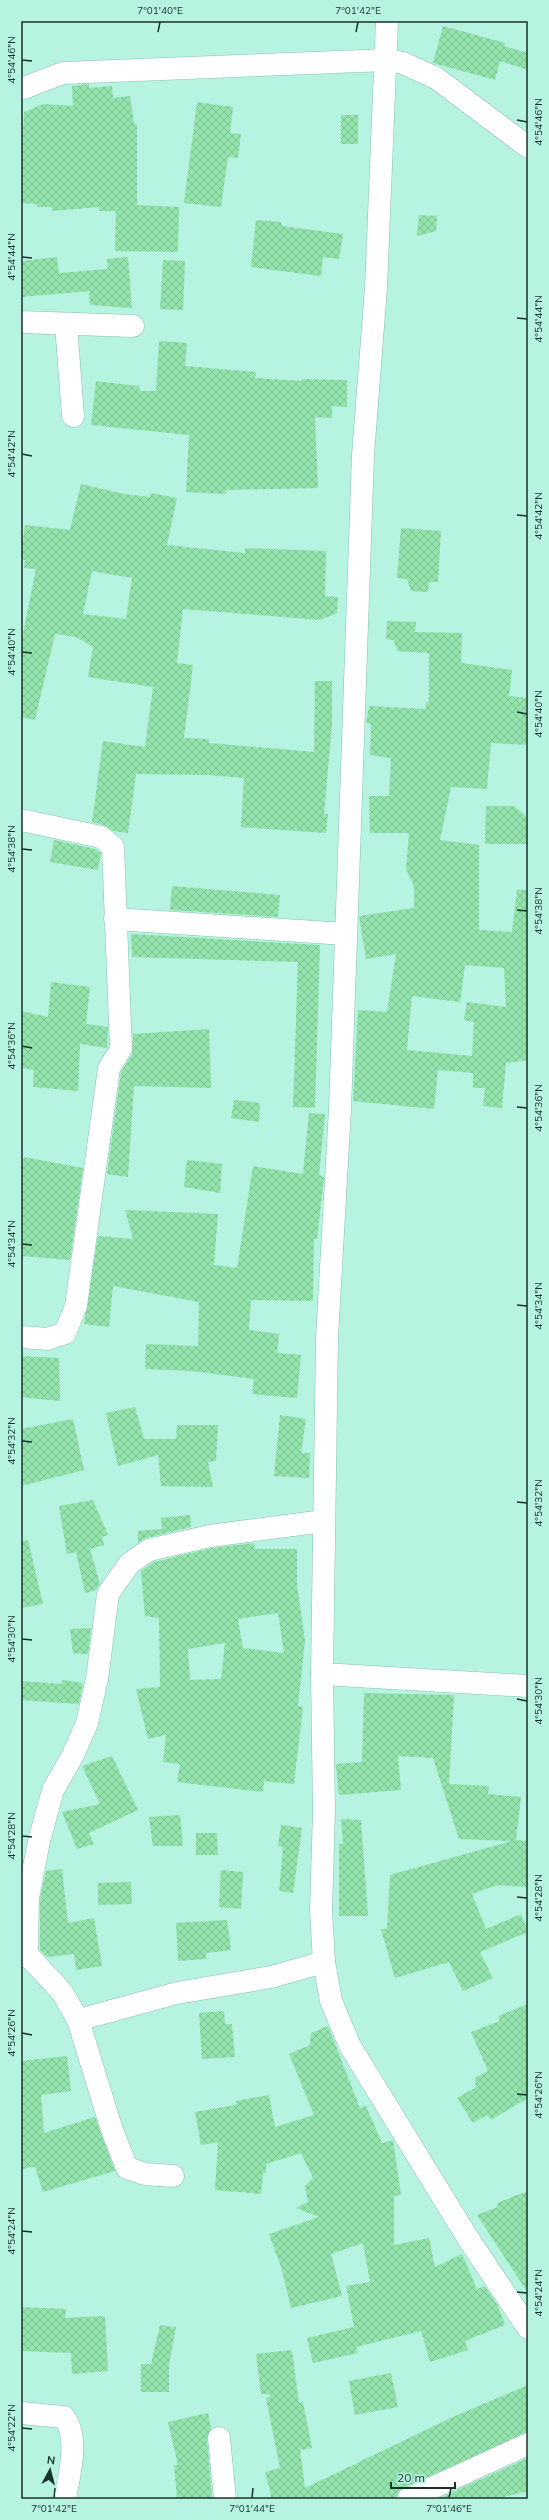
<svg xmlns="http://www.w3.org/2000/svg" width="549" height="2520" font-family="Mulish,sans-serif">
<defs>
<pattern id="building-cross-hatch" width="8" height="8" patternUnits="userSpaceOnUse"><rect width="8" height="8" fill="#92e3ac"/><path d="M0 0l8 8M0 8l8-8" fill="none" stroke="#7dc394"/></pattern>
</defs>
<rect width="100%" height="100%" fill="#b6f3e0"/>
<g fill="url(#building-cross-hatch)" fill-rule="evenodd">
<polygon points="443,26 505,43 504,46 528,53 528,70 500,61 495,80 433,63"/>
<polygon points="89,84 89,88 112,86 113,98 130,96 134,124 137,124 137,205 179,207 178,252 115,251 116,211 99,211 99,207 52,211 52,207 37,207 37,204 21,203 21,132 23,132 24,112 43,104 73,106 72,86"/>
<polygon points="197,102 233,107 230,133 241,134 238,158 228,157 221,207 184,203"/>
<rect x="341" y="115" width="17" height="29"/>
<polygon points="419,215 437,216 436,231 417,236"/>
<polygon points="256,220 281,222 282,226 343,234 339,259 323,257 321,276 251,267"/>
<polygon points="57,257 59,273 108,269 107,259 128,257 132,308 90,305 89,291 21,297 21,261"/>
<polygon points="163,260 185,261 183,310 160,309"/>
<polygon points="159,341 187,343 185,366 256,372 255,378 302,381 302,379 347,380 347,407 332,406 332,418 315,417 318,488 226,490 226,494 186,492 189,435 91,425 96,381 139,386 140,391 156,391"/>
<path d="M81,484l43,10 26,3 1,-4 26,5 -10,47 78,8v-5l81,3 -1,45 13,1 -1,16 -17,7 -137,-11 -6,54 16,2 -9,73 25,1v4l105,9 1,-71h17v44l-8,89h4l-2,19 -85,-6 3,-49 -36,-3 -72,-1 -8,59 -15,-2 -9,-6 -12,-3 11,-81 42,6 8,-60 -65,-10 5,-30 -17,-10 -21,-3 -20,86 -14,-3v-73l15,-75 -12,-1 1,-8 -4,-1v-19h2l2,-15 45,5zM92,571l40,7 -6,41 -43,-5z"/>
<polygon points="401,528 441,531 438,582 429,582 428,592 411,591 407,579 397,578"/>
<path d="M387,621l29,1 -1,10 47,1 -1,30 51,7 -3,26 19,2v47l-37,-2 -4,46 -36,-2 -11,53 39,5v85l33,2 5,-42h11v170l-22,3 -4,45 -19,-2 2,-18h-12v-15l-35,-3 -4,39 -81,-8 5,-91 29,2 9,-58 -30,5 -7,-43 55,-8v-22l-8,-17 3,-36h-39l-1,-37h20l2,-38 -21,-3 1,-31 -5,-1 3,-17 57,3v-7h3v-49l-31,-2 -5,-11 -7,-1zM465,965l39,3 2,39 -39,-5 -3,18 10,2 -2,34 -65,-6 5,-54 48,6z"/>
<polygon points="486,806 514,806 528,818 528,844 485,844"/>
<polygon points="54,840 95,849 101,853 98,870 50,862"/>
<polygon points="172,886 280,895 278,917 170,910"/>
<polygon points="131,934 320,945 315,1108 293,1107 298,962 132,957"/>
<polygon points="51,982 90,987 86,1024 108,1027 107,1048 80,1044 78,1091 33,1087 34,1070 21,1068 21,1011 48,1017"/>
<polygon points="209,1029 211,1088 134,1086 128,1177 107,1174 121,1072 132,1055 133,1034"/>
<polygon points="234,1100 260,1103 259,1122 231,1118"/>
<polygon points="309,1113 325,1114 319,1175 324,1177 317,1239 314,1239 313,1301 251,1300 249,1330 279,1334 277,1353 301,1355 297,1398 252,1394 254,1379 193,1371 145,1369 146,1344 198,1346 199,1302 113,1286 109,1327 84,1324 98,1236 133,1239 125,1210 218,1214 214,1265 237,1268 253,1166 303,1174"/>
<polygon points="24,1157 83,1168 70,1260 21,1256 21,1173"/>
<polygon points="187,1160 222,1164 220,1193 184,1187"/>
<polygon points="21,1356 59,1358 60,1401 21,1397"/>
<polygon points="135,1407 144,1439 176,1439 177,1425 218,1425 216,1461 208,1462 213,1487 161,1486 158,1455 118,1466 106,1413"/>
<polygon points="280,1415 306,1419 301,1453 310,1453 309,1478 274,1476"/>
<polygon points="73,1419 84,1470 21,1486 21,1429"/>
<polygon points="93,1500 108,1535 102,1537 104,1545 90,1549 100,1584 96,1590 85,1593 76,1552 67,1554 59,1506"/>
<polygon points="190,1515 191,1527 146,1538 138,1542 138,1531 162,1529 161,1518"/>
<polygon points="28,1540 43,1604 21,1608 21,1541"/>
<path d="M254,1543l1,6h42v35l8,57 -7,65 5,1 -9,77 -30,-3 -1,11 -86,-10 3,-18 -17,-2 3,-27 -18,4 -12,-50 24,-2 -1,-69 -14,-2 -4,-45 13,-9 58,-14zM278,1613l6,40 -41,-5 -5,-29zM225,1643l-4,36 -31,1 -2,-31z"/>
<polygon points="91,1628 88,1654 73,1653 70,1629"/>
<polygon points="62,1680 83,1683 79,1704 21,1700 21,1681 62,1684"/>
<polygon points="364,1693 454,1695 449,1784 489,1786 488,1794 521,1797 516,1840 528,1841 528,1887 497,1885 472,1894 486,1929 521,1914 528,1932 480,1952 493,1978 463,1991 449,1962 395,1978 381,1929 387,1929 390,1875 512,1841 459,1839 433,1758 398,1756 401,1790 339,1795 336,1764 362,1762"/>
<polygon points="112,1756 138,1810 89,1833 94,1844 77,1849 62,1812 100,1804 82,1766"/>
<polygon points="180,1815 183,1846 153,1846 149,1817"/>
<polygon points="341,1819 361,1820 368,1916 339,1916 339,1844 343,1844"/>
<polygon points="281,1825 302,1828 293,1893 279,1891 283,1847 278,1846"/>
<polygon points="196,1833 217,1833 218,1855 196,1855"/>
<polygon points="62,1869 68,1923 94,1918 102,1966 76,1970 74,1954 47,1957 40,1950 40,1899 46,1871"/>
<polygon points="221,1870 243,1872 241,1909 219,1907"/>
<polygon points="131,1882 132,1904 98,1905 98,1883"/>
<polygon points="227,1920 231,1950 206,1953 206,1959 178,1961 176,1923"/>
<polygon points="528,2004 528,2098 491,2120 487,2115 473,2123 457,2098 476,2087 475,2078 488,2071 471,2032 500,2021 498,2016"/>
<polygon points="224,2011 225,2024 232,2024 235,2057 202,2059 199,2013"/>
<polygon points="328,2026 360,2108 366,2106 382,2143 393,2140 401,2195 394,2196 394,2245 429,2238 435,2267 462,2254 477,2289 485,2286 498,2306 505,2325 465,2341 468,2350 430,2362 421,2331 356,2347 358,2353 313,2363 307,2338 354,2327 346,2286 370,2282 363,2243 331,2254 342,2296 291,2308 282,2270 269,2234 319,2217 296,2208 308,2202 305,2186 313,2178 301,2153 266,2164 266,2173 263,2173 261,2194 215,2190 218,2142 201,2145 195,2112 236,2105 236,2101 269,2095 275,2127 314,2115 289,2054 310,2045 311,2033"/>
<polygon points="67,2056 71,2091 41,2095 44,2133 95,2117 115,2171 43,2192 35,2167 21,2169 21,2061"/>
<polygon points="528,2191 528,2293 477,2215 498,2207 497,2203"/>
<polygon points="22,2307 66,2309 65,2318 105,2316 108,2371 72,2374 71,2353 21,2351"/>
<polygon points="160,2325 176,2327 169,2365 169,2392 141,2392 141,2364 151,2364"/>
<polygon points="292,2350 299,2403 303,2402 312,2448 300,2450 305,2488 455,2416 528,2385 528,2432 403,2488 398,2492 396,2499 272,2499 265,2472 280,2468 266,2398 270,2397 270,2394 261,2394 256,2354"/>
<polygon points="391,2373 398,2407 355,2415 349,2381"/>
<polygon points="208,2413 211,2428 207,2439 212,2499 177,2499 174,2465 178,2465 168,2422"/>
<polygon points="528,2458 528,2491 496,2499 438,2499"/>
</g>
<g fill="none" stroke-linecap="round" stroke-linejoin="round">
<defs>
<g id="minor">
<polyline points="387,21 376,288 363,455 340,1109 327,1338 322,1674 324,1811 321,1910 324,1962 331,2001 350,2046 469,2240 528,2328"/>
<polyline points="21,89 63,73 387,60 403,63 436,78 528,147"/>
<polyline points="21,322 133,326"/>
<polyline points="66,324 73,416"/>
<polyline points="21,820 101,837 113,847 121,1049 109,1068 76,1306 65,1333 47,1339 21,1337"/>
<polyline points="115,919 346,934"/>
<polyline points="322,1674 528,1686"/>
<polyline points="21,1948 62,1992 78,2020 112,2130 127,2168 145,2174 173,2176"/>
<polyline points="27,1952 28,1898 39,1841 53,1790 73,1755 87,1723 97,1679 108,1594 129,1564 149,1550 210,1536 324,1521"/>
<polyline points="78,2020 177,1993 271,1977 324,1962"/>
<path d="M21,2413l43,4c16,22 5,57 1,82"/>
<polyline points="219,2438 225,2499"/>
<polyline points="408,2499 528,2444"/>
</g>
</defs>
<use href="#minor" stroke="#86c2b0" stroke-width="23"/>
<use href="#minor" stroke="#fff" stroke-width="22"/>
</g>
<path fill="none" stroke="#18312a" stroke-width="1.5" d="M158,32l2,-10M356,32l2,-10M22,60l10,1M517,120l10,2M22,257l10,1M517,318l10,1M22,454l10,2M517,515l10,1M22,652l10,1M517,712l10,2M22,849l10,1M517,910l10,1M22,1046l10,2M517,1107l10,1M22,1244l10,1M517,1305l10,1M22,1441l10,1M517,1502l10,1M22,1639l10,1M517,1699l10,2M22,1836l10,1M517,1897l10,1M22,2033l10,2M517,2094l10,1M22,2231l10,1M517,2292l10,1M22,2428l10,1M54,2498l1,-10M252,2498l1,-10M449,2498l2,-10"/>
<rect width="549" height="2520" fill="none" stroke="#b6f3e0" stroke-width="44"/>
<g transform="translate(50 2470) rotate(7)" stroke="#b6f3e0" stroke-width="3" paint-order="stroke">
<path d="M0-3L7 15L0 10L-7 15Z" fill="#18312a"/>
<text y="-6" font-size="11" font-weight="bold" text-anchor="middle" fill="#18312a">N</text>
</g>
<path d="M391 2482v6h64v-6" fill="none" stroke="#18312a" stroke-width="2"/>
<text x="397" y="2482" font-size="12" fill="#18312a" stroke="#b6f3e0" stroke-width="3" paint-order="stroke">20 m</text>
<rect x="22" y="22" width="505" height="2476" fill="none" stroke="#18312a" stroke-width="1.5"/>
<g font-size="10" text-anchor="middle" fill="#18312a">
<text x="160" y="14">7°01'40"E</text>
<text x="358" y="14">7°01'42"E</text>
<text transform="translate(11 60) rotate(-90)" y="4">4°54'46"N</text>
<text transform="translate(538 122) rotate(-90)" y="4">4°54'46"N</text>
<text transform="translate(11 257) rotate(-90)" y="4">4°54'44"N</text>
<text transform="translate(538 319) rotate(-90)" y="4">4°54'44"N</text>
<text transform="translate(11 454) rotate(-90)" y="4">4°54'42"N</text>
<text transform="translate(538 516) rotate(-90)" y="4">4°54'42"N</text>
<text transform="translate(11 652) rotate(-90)" y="4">4°54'40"N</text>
<text transform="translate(538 714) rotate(-90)" y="4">4°54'40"N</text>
<text transform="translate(11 849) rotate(-90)" y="4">4°54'38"N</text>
<text transform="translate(538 911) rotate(-90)" y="4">4°54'38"N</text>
<text transform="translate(11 1046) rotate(-90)" y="4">4°54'36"N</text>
<text transform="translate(538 1108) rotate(-90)" y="4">4°54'36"N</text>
<text transform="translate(11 1244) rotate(-90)" y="4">4°54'34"N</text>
<text transform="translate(538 1306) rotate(-90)" y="4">4°54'34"N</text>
<text transform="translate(11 1441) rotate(-90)" y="4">4°54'32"N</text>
<text transform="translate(538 1503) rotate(-90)" y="4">4°54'32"N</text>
<text transform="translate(11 1639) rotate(-90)" y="4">4°54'30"N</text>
<text transform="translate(538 1701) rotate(-90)" y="4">4°54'30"N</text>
<text transform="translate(11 1836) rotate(-90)" y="4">4°54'28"N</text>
<text transform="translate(538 1898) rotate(-90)" y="4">4°54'28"N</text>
<text transform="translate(11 2033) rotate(-90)" y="4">4°54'26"N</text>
<text transform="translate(538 2095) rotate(-90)" y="4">4°54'26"N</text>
<text transform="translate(11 2231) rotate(-90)" y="4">4°54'24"N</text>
<text transform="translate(538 2293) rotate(-90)" y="4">4°54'24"N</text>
<text transform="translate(11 2428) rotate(-90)" y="4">4°54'22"N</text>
<text x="54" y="2512">7°01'42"E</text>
<text x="252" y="2512">7°01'44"E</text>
<text x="449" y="2512">7°01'46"E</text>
</g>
</svg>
